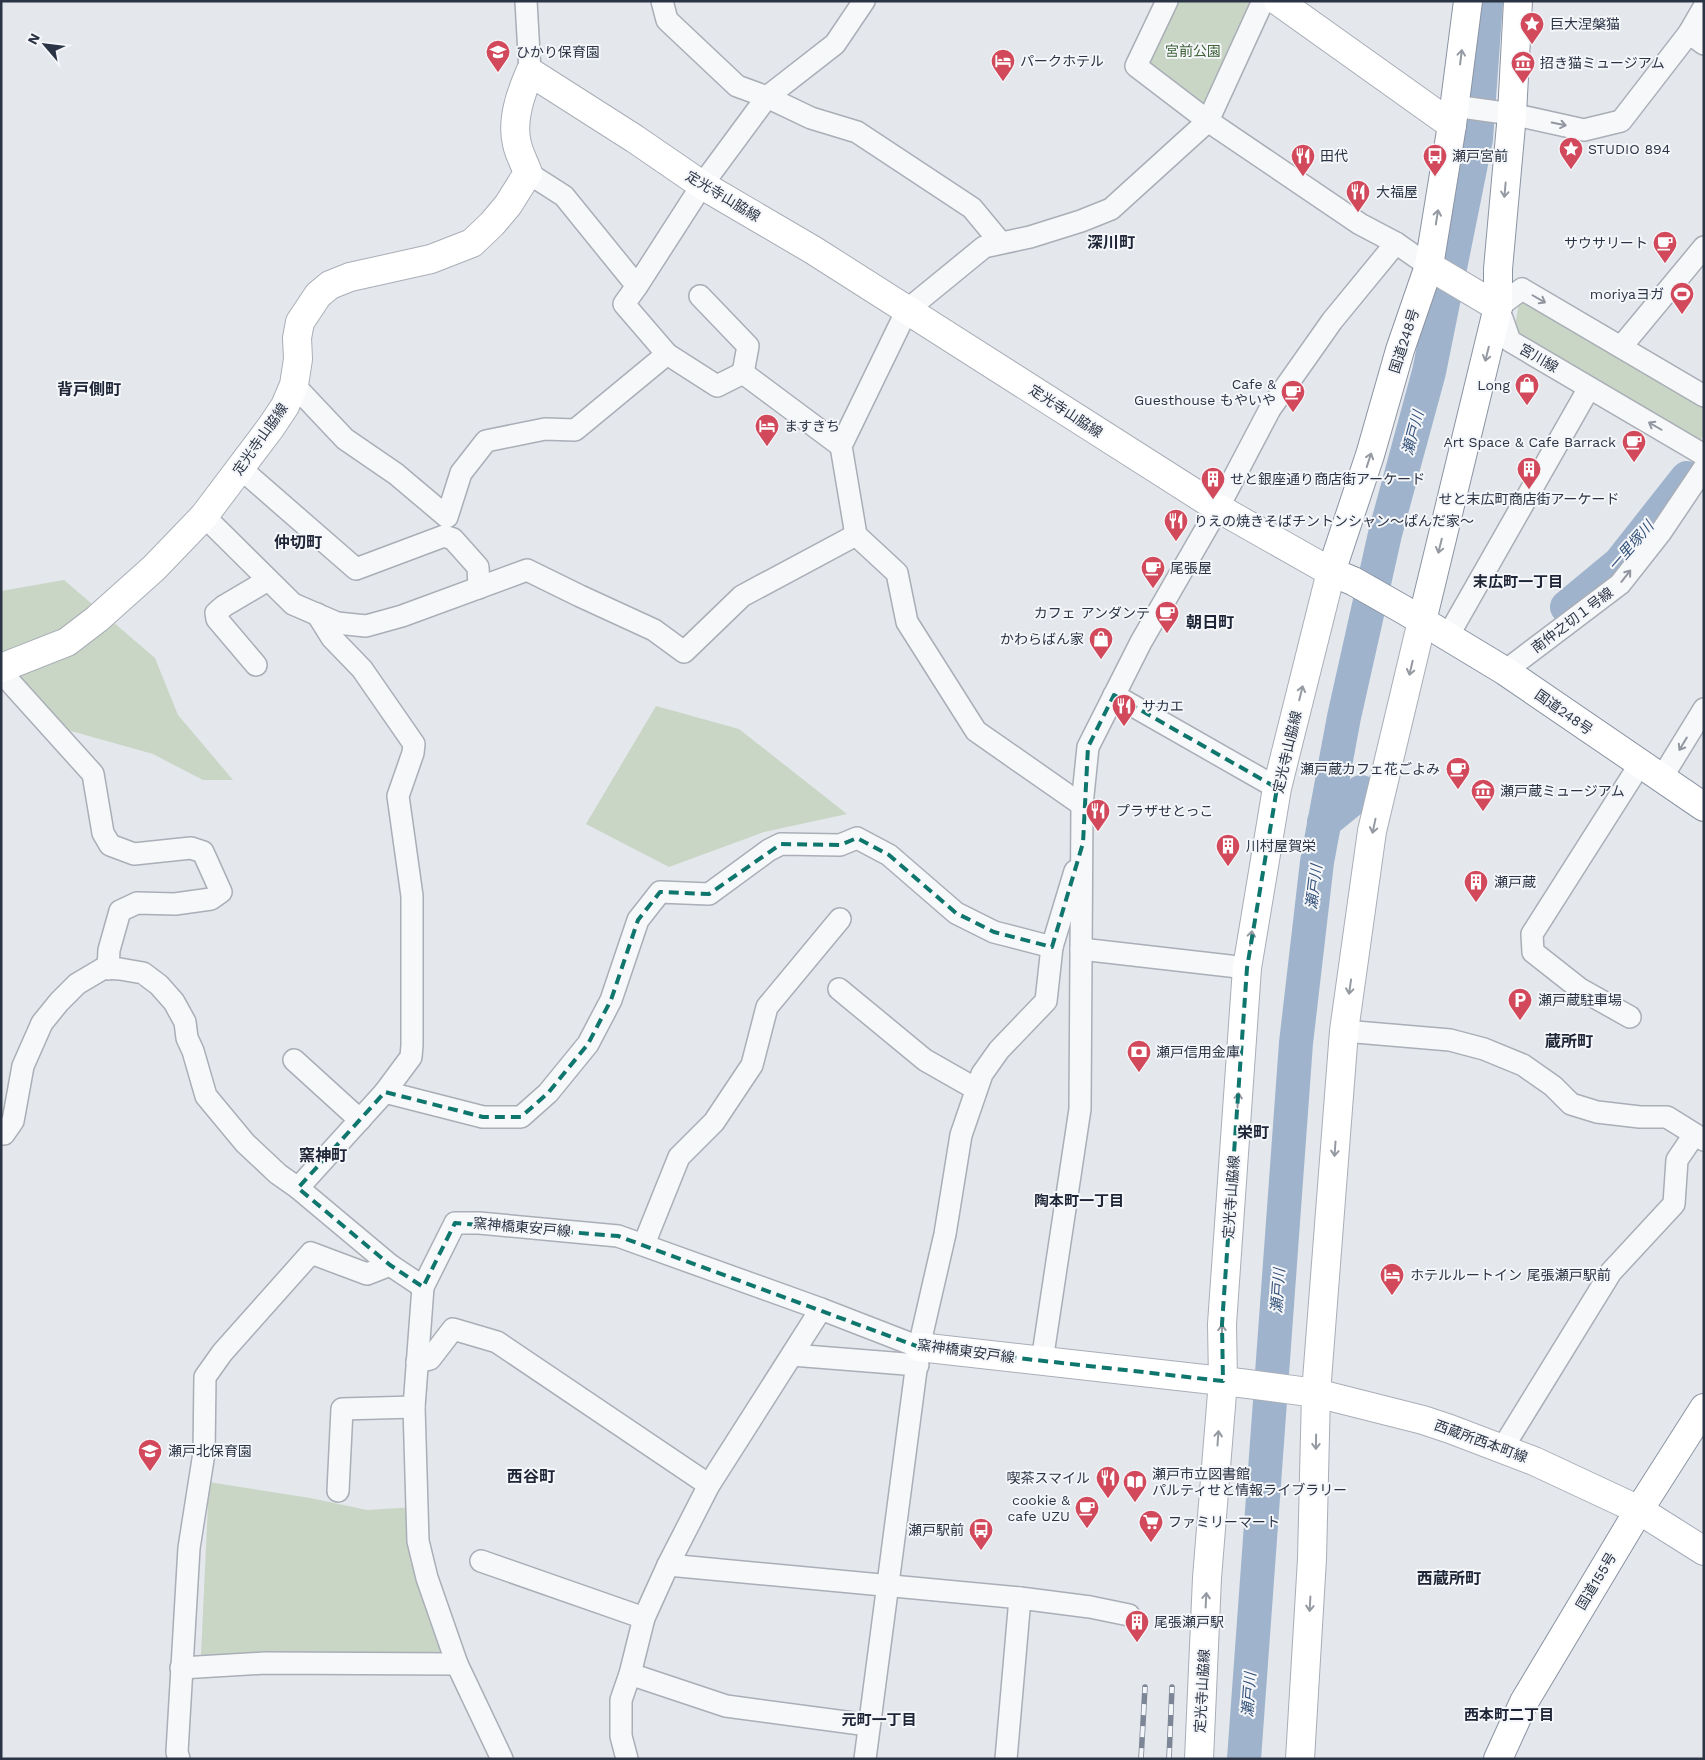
<svg xmlns="http://www.w3.org/2000/svg" width="1705" height="1760" font-family="'Work Sans','Noto Sans JP',sans-serif">
<rect width="100%" height="100%" fill="#e4e7ec"/>
<g fill="#c9d6c5">
<polygon points="1175,1 1251,1 1207,108 1146,63"/>
<polygon points="1521,290 1704,400 1704,434 1698,445 1514,333"/>
<polygon points="64,580 155,658 178,715 233,780 203,780 153,754 71,731 1,685 1,591"/>
<polygon points="656,706 739,729 847,814 764,832 669,867 586,824"/>
<polygon points="209,1482 310,1498 367,1510 415,1507 446,1658 201,1655"/>
</g>
<g fill="none" stroke-linecap="round" stroke-linejoin="round">
<g stroke="#9fb4cc" stroke-width="34">
<polyline points="1567,607 1620,563 1687,478"/>
<polyline points="1324,822 1361,792"/>
<polyline points="1244,1759 1296,1043 1317,862 1344,717 1385,534 1429,372 1476,139 1486,1"/>
</g>
<defs>
<g id="street">
<polyline points="526,1 530,72"/>
<polyline points="662,1 667,20 737,86 767,97 811,118 857,132 972,208 1001,243"/>
<polyline points="1167,1 1136,66 1208,121 1360,224 1396,243 1429,266"/>
<polyline points="1689,33 1704,44"/>
<polyline points="1454,106 1512,114 1584,130 1621,121 1689,33 1704,7"/>
<polyline points="528,173 564,196 637,286 624,304 667,354 717,386 743,373 841,446"/>
<polyline points="637,286 702,185 767,97 835,44 864,1"/>
<polyline points="700,296 748,346 743,373"/>
<polyline points="1621,347 1704,247"/>
<polyline points="294,385 345,439 396,474 447,517 461,473 486,441 545,429 575,430 667,354"/>
<polyline points="1704,396 1522,289 1498,307 1510,341 1704,455"/>
<polyline points="240,468 356,569 444,536 453,539 478,567 479,588"/>
<polyline points="204,516 293,604 337,623 366,626 402,616 527,570 580,596 654,630 684,652 742,596 856,535"/>
<polyline points="1448,636 1589,388"/>
<polyline points="256,665 217,619 216,613 224,606 268,580"/>
<polyline points="1505,671 1620,584 1661,532 1704,468"/>
<polyline points="1,672 93,774 103,833 110,845 134,854 191,848 203,852 221,892 211,899 175,904 137,903 120,911 109,950 108,969"/>
<polyline points="1114,695 1277,788"/>
<polyline points="1661,779 1704,709"/>
<polyline points="1082,805 976,731 907,622 897,573 856,535 841,446 907,310 984,247 1030,237 1081,221 1111,209 1208,121 1263,1"/>
<polyline points="1081,949 1247,968"/>
<polyline points="839,989 925,1060 976,1089"/>
<polyline points="1630,1017 1580,989 1533,952 1532,934 1640,764"/>
<polyline points="1344,1031 1450,1040 1484,1049 1523,1065 1553,1086 1571,1104 1597,1112 1640,1117 1667,1117 1704,1140"/>
<polyline points="294,1060 360,1120"/>
<polyline points="385,1092 483,1117 521,1117 548,1093 588,1044 611,1000 638,920 660,892 709,894 769,850 781,844 840,845 857,838 889,855 956,913 994,932 1052,947"/>
<polyline points="1,1131 4,1134 13,1121 23,1066 42,1023 59,1002 77,984 104,968 120,969 143,973 159,985 174,1002 185,1022 187,1038 193,1051 206,1096 245,1143 278,1174 298,1188 390,1265 423,1287"/>
<polyline points="298,1188 385,1092 411,1057 412,1045 412,896 398,796 413,753 414,744 362,669 332,638 317,614"/>
<polyline points="644,1244 679,1157 714,1122 752,1065 767,1007 840,919"/>
<polyline points="792,1355 918,1365"/>
<polyline points="1042,1361 1080,1109 1082,805 1088,747 1141,642 1218,508 1270,409 1332,321 1396,243"/>
<polyline points="417,1362 430,1359 453,1329 497,1342 709,1485"/>
<polyline points="1502,1449 1611,1272 1674,1204 1677,1160 1694,1135"/>
<polyline points="338,1491 342,1409 414,1407"/>
<polyline points="481,1561 644,1618"/>
<polyline points="668,1565 1020,1598 1090,1607 1129,1615"/>
<polyline points="181,1668 265,1663 457,1664"/>
<polyline points="630,1674 726,1706 868,1725"/>
<polyline points="179,1759 177,1752 189,1548 204,1453 205,1377 222,1353 311,1253 367,1274 390,1265"/>
<polyline points="502,1759 457,1664 427,1578 418,1541 414,1407 423,1287 455,1223 479,1223 618,1236 821,1309 919,1347"/>
<polyline points="627,1759 621,1736 621,1700 630,1674 644,1618 668,1565 709,1485 821,1309"/>
<polyline points="865,1759 919,1347 945,1234 961,1135 982,1074 999,1050 1046,1001 1052,947 1075,871"/>
<polyline points="1006,1759 1020,1598"/>
</g>
<g id="secondary">
<polyline points="1278,1 1452,125"/>
<polyline points="1429,266 1498,307"/>
<path d="M1,668l66,-26 30,-23 57,-51 50,-52 67,-89 14,-21 9,-21 4,-26 -1,-21 3,-16 18,-27 12,-10 20,-8 81,-18 41,-16 20,-19 16,-19 20,-32c-3,-9 -9,-19 -11,-29 -6,-24 4,-51 13,-72l105,67 67,46 111,65 405,258 113,64 -54,216 -30,180 -25,356 1,57 -16,197 -8,181"/>
<polyline points="919,1347 1240,1383 1316,1393 1423,1420 1450,1429 1534,1461 1639,1510"/>
<polyline points="1300,1759 1312,1559 1316,1393 1344,1031 1372,831 1422,621"/>
</g>
<polyline id="primary" points="1639,1510 1704,1551"/>
<g id="highway">
<polyline points="1468,1 1452,125 1429,266 1400,350 1370,455 1331,572 1353,581 1404,610 1505,671 1704,807"/>
<polyline points="1422,621 1498,307 1498,269 1512,114 1518,1"/>
<polyline points="1498,1759 1524,1702 1639,1510 1704,1408"/>
</g>
</defs>
<use href="#street" stroke="#a9aeb7" stroke-width="24"/>
<use href="#secondary" stroke="#a9aeb7" stroke-width="30"/>
<use href="#primary" stroke="#a3abb8" stroke-width="30"/>
<use href="#highway" stroke="#8b94a3" stroke-width="30"/>
<use href="#street" stroke="#f7f8fa" stroke-width="21"/>
<use href="#secondary" stroke="#fff" stroke-width="28"/>
<use href="#primary" stroke="#fff" stroke-width="28"/>
<use href="#highway" stroke="#fff" stroke-width="28"/>
<defs>
<g id="rail">
<polyline points="1141,1759 1145,1687"/>
<polyline points="1169,1759 1172,1687"/>
</g>
</defs>
<use href="#rail" stroke="#7d8696" stroke-width="5.5"/>
<use href="#rail" stroke="#f4f6f9" stroke-width="4" stroke-dasharray="11" stroke-linecap="butt"/>
</g>
<defs><path id="oneway-shaft" d="M-6 0H5M1.5-3L5.5 0L1.5 3" fill="none" stroke-width="1.6" stroke-linecap="round" stroke-linejoin="round" transform="scale(1.25)"/></defs>
<g stroke="#959aa2">
<use href="#oneway-shaft" transform="translate(1461 57) rotate(-83)"/>
<use href="#oneway-shaft" transform="translate(1505 190) rotate(95)"/>
<use href="#oneway-shaft" transform="translate(1437 217) rotate(-81)"/>
<use href="#oneway-shaft" transform="translate(1487 354) rotate(104)"/>
<use href="#oneway-shaft" transform="translate(1369 460) rotate(-72)"/>
<use href="#oneway-shaft" transform="translate(1440 546) rotate(104)"/>
<use href="#oneway-shaft" transform="translate(1411 668) rotate(103)"/>
<use href="#oneway-shaft" transform="translate(1301 693) rotate(-76)"/>
<use href="#oneway-shaft" transform="translate(1374 826) rotate(102)"/>
<use href="#oneway-shaft" transform="translate(1251 938) rotate(-82)"/>
<use href="#oneway-shaft" transform="translate(1350 987) rotate(98)"/>
<use href="#oneway-shaft" transform="translate(1238 1100) rotate(-86)"/>
<use href="#oneway-shaft" transform="translate(1335 1149) rotate(94)"/>
<use href="#oneway-shaft" transform="translate(1222 1332) rotate(-91)"/>
<use href="#oneway-shaft" transform="translate(1218 1438) rotate(-86)"/>
<use href="#oneway-shaft" transform="translate(1316 1442) rotate(91)"/>
<use href="#oneway-shaft" transform="translate(1206 1600) rotate(-87)"/>
<use href="#oneway-shaft" transform="translate(1310 1604) rotate(93)"/>
</g>
<g stroke="#9196a0">
<use href="#oneway-shaft" transform="translate(1559 124) rotate(12)"/>
<use href="#oneway-shaft" transform="translate(1539 299) rotate(30)"/>
<use href="#oneway-shaft" transform="translate(1655 426) rotate(-150)"/>
<use href="#oneway-shaft" transform="translate(1626 576) rotate(-52)"/>
<use href="#oneway-shaft" transform="translate(1683 744) rotate(121)"/>
</g>
<path fill="none" stroke="#0f766e" stroke-width="4" stroke-dasharray="10 6" stroke-linejoin="round" d="M1114,695l163,93 -30,180 -25,356 1,57 -304,-34 -301,-111 -163,-13 -32,64 -33,-22 -92,-77 87,-96 98,25h38l27,-24 40,-49 23,-44 27,-80 22,-28 49,2 72,-50 59,1 17,-7 32,17 67,58 38,19 58,15 31,-104 5,-96z"/>
<defs>
<symbol id="sight-pin" viewBox="-11 -11 22 30"><path d="M0 17L-7.5 6A9.5 9.5 0 1 1 7.5 6Z" fill="#d1495b" stroke="#f4f6f9"/><path d="M0-6L1.8-2.2L6-1.7L2.9 1.2L3.7 5.4L0 3.3L-3.7 5.4L-2.9 1.2L-6-1.7L-1.8-2.2Z" fill="#fff"/></symbol>
<symbol id="school-pin" viewBox="-11 -11 22 30"><path d="M0 17L-7.5 6A9.5 9.5 0 1 1 7.5 6Z" fill="#d1495b" stroke="#f4f6f9"/><path d="M0-5L7-2L0 1L-7-2ZM-4 1L0 2.5L4 1V4Q0 6-4 4Z" fill="#fff"/></symbol>
<symbol id="hotel-pin" viewBox="-11 -11 22 30"><path d="M0 17L-7.5 6A9.5 9.5 0 1 1 7.5 6Z" fill="#d1495b" stroke="#f4f6f9"/><path d="M-6-4.5h1.5V1H6V5H4.5V3h-9V5H-6ZM-4 0a1.8 1.8 0 1 1 3.6 0ZM.5 0V-2.5h3Q6-2.5 6 0Z" fill="#fff"/></symbol>
<symbol id="museum-pin" viewBox="-11 -11 22 30"><path d="M0 17L-7.5 6A9.5 9.5 0 1 1 7.5 6Z" fill="#d1495b" stroke="#f4f6f9"/><path d="M0-6L6-3V-2H-6V-3ZM-5-1h2V3h-2ZM-1-1h2V3h-2ZM3-1h2V3H3ZM-6 4H6V6H-6Z" fill="#fff"/></symbol>
<symbol id="restaurant-pin" viewBox="-11 -11 22 30"><path d="M0 17L-7.5 6A9.5 9.5 0 1 1 7.5 6Z" fill="#d1495b" stroke="#f4f6f9"/><path d="M-5-6h1v4h1v-4h1v4h1v-4h1v5L-1.5 .5V6h-2V.5L-5-1ZM5-6V6H3V1.5H1.5Q1.5-4 5-6Z" fill="#fff"/></symbol>
<symbol id="bus-pin" viewBox="-11 -11 22 30"><path d="M0 17L-7.5 6A9.5 9.5 0 1 1 7.5 6Z" fill="#d1495b" stroke="#f4f6f9"/><path d="M-5-6H5V4H4V6H2V4H-2V6H-4V4H-5ZM-3.5-4V0h7V-4ZM-3.5 1.2v1.5H-2V1.2ZM2 1.2v1.5H3.5V1.2Z" fill="#fff"/></symbol>
<symbol id="cafe-pin" viewBox="-11 -11 22 30"><path d="M0 17L-7.5 6A9.5 9.5 0 1 1 7.5 6Z" fill="#d1495b" stroke="#f4f6f9"/><path d="M-5.5-4.5H6V0H3Q3 3.5 0 3.5H-2.5Q-5.5 3.5-5.5 0ZM3-3.2v2h1.7v-2ZM-6 4.5H4V6H-6Z" fill="#fff"/></symbol>
<symbol id="stadium-pin" viewBox="-11 -11 22 30"><path d="M0 17L-7.5 6A9.5 9.5 0 1 1 7.5 6Z" fill="#d1495b" stroke="#f4f6f9"/><path d="M0-5a6.5 5 0 1 0 0 10a6.5 5 0 1 0 0-10ZM-3.5-1.8h7v3.6h-7Z" fill="#fff"/></symbol>
<symbol id="shop-pin" viewBox="-11 -11 22 30"><path d="M0 17L-7.5 6A9.5 9.5 0 1 1 7.5 6Z" fill="#d1495b" stroke="#f4f6f9"/><path d="M-5-2.5h2.3a2.7 3.5 0 0 1 5.4 0H5L5.5 6h-11ZM-1.5-2.5h3a1.5 2.3 0 0 0-3 0Z" fill="#fff"/></symbol>
<symbol id="building-pin" viewBox="-11 -11 22 30"><path d="M0 17L-7.5 6A9.5 9.5 0 1 1 7.5 6Z" fill="#d1495b" stroke="#f4f6f9"/><path d="M-4-6H4V6H1V3H-1V6H-4ZM-2.5-4.3h1.7v1.8h-1.7ZM.8-4.3h1.7v1.8H.8ZM-2.5-1h1.7V.8h-1.7ZM.8-1h1.7V.8H.8Z" fill="#fff"/></symbol>
<symbol id="parking-pin" viewBox="-11 -11 22 30"><path d="M0 17L-7.5 6A9.5 9.5 0 1 1 7.5 6Z" fill="#d1495b" stroke="#f4f6f9"/><path d="M-3.5-5.5H1a3.5 3.5 0 0 1 0 7H-1V5.5H-3.5ZM-1-3.4V-.6H.8a1.4 1.4 0 0 0 0-2.8Z" fill="#fff"/></symbol>
<symbol id="bank-pin" viewBox="-11 -11 22 30"><path d="M0 17L-7.5 6A9.5 9.5 0 1 1 7.5 6Z" fill="#d1495b" stroke="#f4f6f9"/><path d="M-6-4H6V4H-6ZM0-2.3a2.3 2.3 0 1 0 0 4.6a2.3 2.3 0 1 0 0-4.6Z" fill="#fff"/></symbol>
<symbol id="library-pin" viewBox="-11 -11 22 30"><path d="M0 17L-7.5 6A9.5 9.5 0 1 1 7.5 6Z" fill="#d1495b" stroke="#f4f6f9"/><path d="M-6-4Q-3-5.5-.7-3.5V5Q-3 3-6 4ZM6-4Q3-5.5 .7-3.5V5Q3 3 6 4Z" fill="#fff"/></symbol>
<symbol id="supermarket-pin" viewBox="-11 -11 22 30"><path d="M0 17L-7.5 6A9.5 9.5 0 1 1 7.5 6Z" fill="#d1495b" stroke="#f4f6f9"/><path d="M-6-5.5h2.5l.6 2H6L4.5 2H-2.5L-4.4-4H-6ZM-1.5 3.2a1.3 1.3 0 1 0 .1 0ZM3 3.2a1.3 1.3 0 1 0 .1 0Z" fill="#fff"/></symbol>
</defs>
<g fill-rule="evenodd">
<use href="#sight-pin" x="1518" y="10" width="28" height="38"/>
<use href="#school-pin" x="484" y="38" width="28" height="38"/>
<use href="#hotel-pin" x="989" y="47" width="28" height="38"/>
<use href="#museum-pin" x="1509" y="49" width="28" height="38"/>
<use href="#sight-pin" x="1557" y="135" width="28" height="38"/>
<use href="#restaurant-pin" x="1289" y="142" width="28" height="38"/>
<use href="#bus-pin" x="1421" y="142" width="28" height="38"/>
<use href="#restaurant-pin" x="1344" y="178" width="28" height="38"/>
<use href="#cafe-pin" x="1651" y="229" width="28" height="38"/>
<use href="#stadium-pin" x="1668" y="280" width="28" height="38"/>
<use href="#shop-pin" x="1513" y="371" width="28" height="38"/>
<use href="#cafe-pin" x="1279" y="378" width="28" height="38"/>
<use href="#hotel-pin" x="753" y="412" width="28" height="38"/>
<use href="#cafe-pin" x="1620" y="428" width="28" height="38"/>
<use href="#building-pin" x="1515" y="455" width="28" height="38"/>
<use href="#building-pin" x="1199" y="465" width="28" height="38"/>
<use href="#restaurant-pin" x="1162" y="507" width="28" height="38"/>
<use href="#cafe-pin" x="1139" y="554" width="28" height="38"/>
<use href="#cafe-pin" x="1153" y="599" width="28" height="38"/>
<use href="#shop-pin" x="1087" y="625" width="28" height="38"/>
<use href="#restaurant-pin" x="1110" y="692" width="28" height="38"/>
<use href="#cafe-pin" x="1444" y="755" width="28" height="38"/>
<use href="#museum-pin" x="1469" y="777" width="28" height="38"/>
<use href="#restaurant-pin" x="1084" y="797" width="28" height="38"/>
<use href="#building-pin" x="1214" y="832" width="28" height="38"/>
<use href="#building-pin" x="1462" y="868" width="28" height="38"/>
<use href="#parking-pin" x="1506" y="986" width="28" height="38"/>
<use href="#bank-pin" x="1125" y="1038" width="28" height="38"/>
<use href="#hotel-pin" x="1378" y="1261" width="28" height="38"/>
<use href="#school-pin" x="136" y="1437" width="28" height="38"/>
<use href="#restaurant-pin" x="1094" y="1464" width="28" height="38"/>
<use href="#library-pin" x="1121" y="1468" width="28" height="38"/>
<use href="#cafe-pin" x="1073" y="1494" width="28" height="38"/>
<use href="#supermarket-pin" x="1137" y="1508" width="28" height="38"/>
<use href="#bus-pin" x="967" y="1516" width="28" height="38"/>
<use href="#building-pin" x="1123" y="1608" width="28" height="38"/>
</g>
<g text-anchor="middle" dominant-baseline="central" stroke-width="4" stroke-linejoin="round" paint-order="stroke">
<g font-size="14" fill="#2b3445" stroke="#f4f6f9" text-anchor="start">
<text x="1550" y="24">巨大涅槃猫</text>
<text x="516" y="52">ひかり保育園</text>
<text x="1020" y="61">パークホテル</text>
<text x="1540" y="63">招き猫ミュージアム</text>
<text x="1588" y="149">STUDIO 894</text>
<text x="1320" y="156">田代</text>
<text x="1452" y="156">瀬戸宮前</text>
<text x="1376" y="192">大福屋</text>
<text x="1648" y="243" text-anchor="end">サウサリート</text>
<text x="1664" y="294" text-anchor="end">moriyaヨガ</text>
<text x="1276" y="384" text-anchor="end">Cafe &amp;<tspan x="1276" dy="16">Guesthouse もやいや</tspan></text>
<text x="1510" y="385" text-anchor="end">Long</text>
<text x="784" y="426">ますきち</text>
<text x="1616" y="442" text-anchor="end">Art Space &amp; Cafe Barrack</text>
<text x="1230" y="479">せと銀座通り商店街アーケード</text>
<text x="1529" y="499" text-anchor="middle">せと末広町商店街アーケード</text>
<text x="1194" y="521">りえの焼きそばチントンシャン～ぱんだ家～</text>
<text x="1170" y="568">尾張屋</text>
<text x="1150" y="613" text-anchor="end">カフェ アンダンテ</text>
<text x="1084" y="639" text-anchor="end">かわらばん家</text>
<text x="1142" y="706">サカエ</text>
<text x="1440" y="769" text-anchor="end">瀬戸蔵カフェ花ごよみ</text>
<text x="1500" y="791">瀬戸蔵ミュージアム</text>
<text x="1116" y="811">プラザせとっこ</text>
<text x="1246" y="846">川村屋賀栄</text>
<text x="1494" y="882">瀬戸蔵</text>
<text x="1538" y="1000">瀬戸蔵駐車場</text>
<text x="1156" y="1052">瀬戸信用金庫</text>
<text x="1410" y="1275">ホテルルートイン 尾張瀬戸駅前</text>
<text x="168" y="1451">瀬戸北保育園</text>
<text x="1152" y="1474">瀬戸市立図書館<tspan x="1152" dy="16">パルティせと情報ライブラリー</tspan></text>
<text x="1090" y="1478" text-anchor="end">喫茶スマイル</text>
<text x="1070" y="1500" text-anchor="end">cookie &amp;<tspan x="1070" dy="16">cafe UZU</tspan></text>
<text x="1168" y="1522">ファミリーマート</text>
<text x="964" y="1530" text-anchor="end">瀬戸駅前</text>
<text x="1154" y="1622">尾張瀬戸駅</text>
</g>
<g font-size="14" fill="#3f6138" stroke="#f4f6f9">
<text x="1193" y="51">宮前公園</text>
</g>
<g font-size="14" fill="#2b3445" stroke="#f4f6f9">
<text transform="translate(723 196) rotate(31)">定光寺山脇線</text>
<text transform="translate(1404 341) rotate(-72)">国道248号</text>
<text transform="translate(1539 358) rotate(30)">宮川線</text>
<text transform="translate(1066 411) rotate(33)">定光寺山脇線</text>
<text transform="translate(260 439) rotate(-55)">定光寺山脇線</text>
<text transform="translate(1572 620) rotate(-37)">南仲之切１号線</text>
<text transform="translate(1564 712) rotate(35)">国道248号</text>
<text transform="translate(1287 752) rotate(-77)">定光寺山脇線</text>
<text transform="translate(1231 1197) rotate(-86)">定光寺山脇線</text>
<text transform="translate(522 1227) rotate(5)">窯神橋東安戸線</text>
<text transform="translate(966 1351) rotate(8)">窯神橋東安戸線</text>
<text transform="translate(1481 1441) rotate(20)">西蔵所西本町線</text>
<text transform="translate(1596 1581) rotate(-59)">国道155号</text>
<text transform="translate(1202 1691) rotate(-87)">定光寺山脇線</text>
</g>
<g font-size="15" font-style="italic" fill="#34527a" stroke="#f4f6f9">
<text transform="translate(1413 433) rotate(-75)">瀬戸川</text>
<text transform="translate(1631 546) rotate(-49)">一里塚川</text>
<text transform="translate(1314 887) rotate(-83)">瀬戸川</text>
<text transform="translate(1278 1291) rotate(-86)">瀬戸川</text>
<text transform="translate(1249 1695) rotate(-86)">瀬戸川</text>
</g>
<g font-size="15" font-weight="bold" fill="#1d2536" stroke="#f4f6f9">
<text x="1518" y="582">末広町一丁目</text>
<text x="1079" y="1201">陶本町一丁目</text>
<text x="1509" y="1715">西本町二丁目</text>
<text x="879" y="1720">元町一丁目</text>
</g>
<g font-size="16" font-weight="bold" fill="#1d2536" stroke="#f4f6f9">
<text x="1111" y="242">深川町</text>
<text x="89" y="389">背戸側町</text>
<text x="298" y="542">仲切町</text>
<text x="1210" y="622">朝日町</text>
<text x="1569" y="1041">蔵所町</text>
<text x="1253" y="1132">栄町</text>
<text x="323" y="1155">窯神町</text>
<text x="531" y="1476">西谷町</text>
<text x="1449" y="1578">西蔵所町</text>
</g>
</g>
<rect width="1705" height="1760" fill="none" stroke="#2b3445" stroke-width="5"/>
<g transform="translate(45 45) rotate(298)" stroke="#f4f6f9" stroke-width="4" paint-order="stroke">
<path d="M0-4L9 19L0 12L-9 19Z" fill="#2b3445"/>
<text y="-8" font-size="14" font-weight="bold" text-anchor="middle" fill="#2b3445">N</text>
</g>
</svg>
